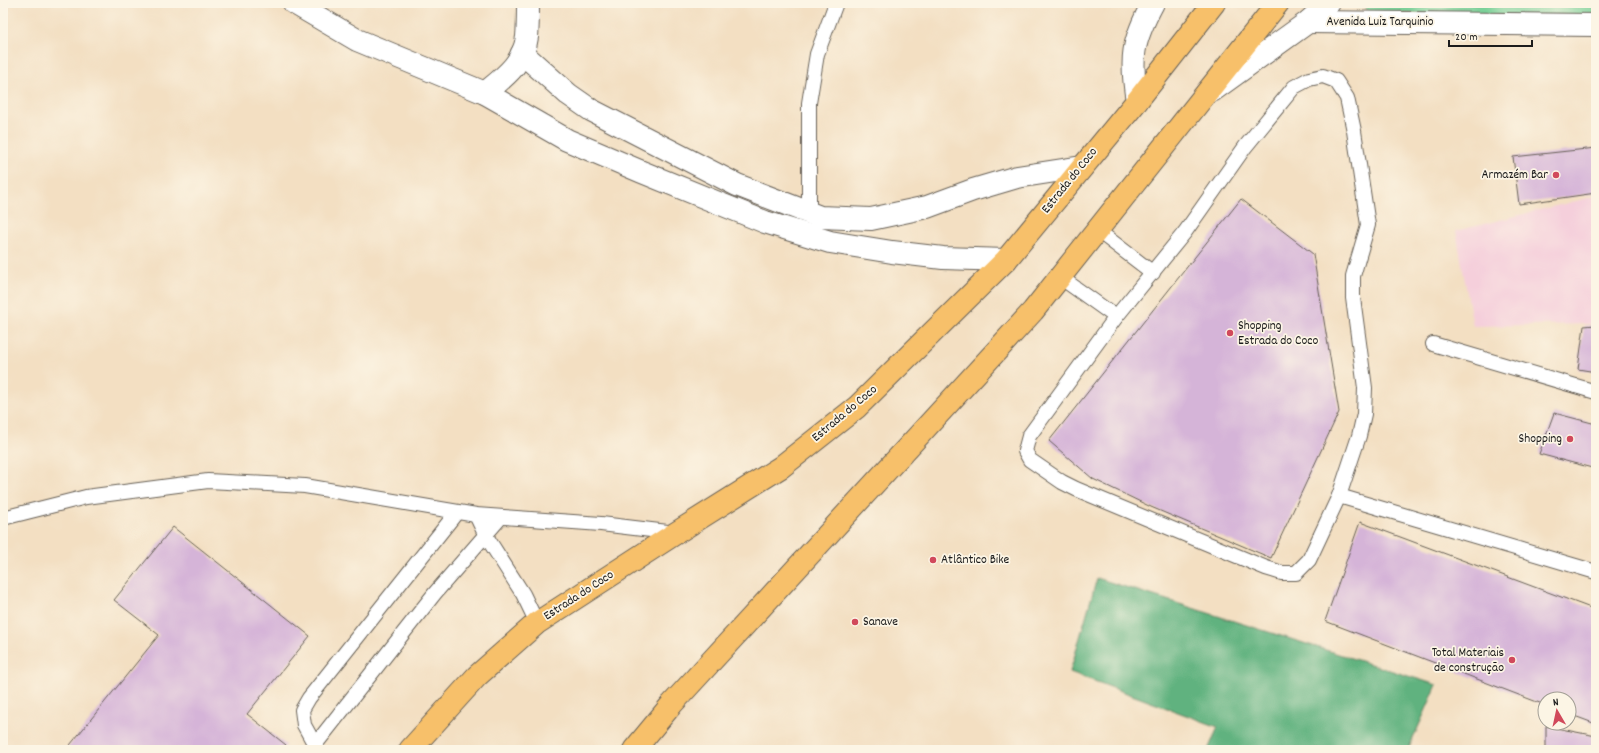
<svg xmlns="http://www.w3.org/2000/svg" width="1599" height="753" font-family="Dekko,sans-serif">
<rect width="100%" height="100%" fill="#fcf5e5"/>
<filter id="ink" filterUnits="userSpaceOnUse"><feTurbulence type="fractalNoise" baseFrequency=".025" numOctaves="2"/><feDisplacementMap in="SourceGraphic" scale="8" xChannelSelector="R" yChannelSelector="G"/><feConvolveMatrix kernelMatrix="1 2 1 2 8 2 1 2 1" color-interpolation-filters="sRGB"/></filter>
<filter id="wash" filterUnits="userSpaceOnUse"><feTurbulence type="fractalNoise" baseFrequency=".012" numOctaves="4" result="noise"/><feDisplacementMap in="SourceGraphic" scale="16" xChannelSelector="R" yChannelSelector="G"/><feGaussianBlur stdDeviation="0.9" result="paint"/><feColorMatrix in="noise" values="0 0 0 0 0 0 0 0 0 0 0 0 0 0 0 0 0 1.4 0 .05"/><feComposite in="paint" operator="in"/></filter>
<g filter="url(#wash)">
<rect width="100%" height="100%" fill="#f3dfc2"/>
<polygon fill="#f5cfdb" points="1596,196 1596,324 1473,326 1456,231"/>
<polygon fill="#77d096" stroke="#4a7659" points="1364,3 1596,3 1596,17 1368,13"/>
<polygon fill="#61b27f" stroke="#3e674e" points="1097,578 1437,685 1408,750 1208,750 1218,727 1070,672"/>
<g id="blocks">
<g fill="#d5b4d8">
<polygon points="1596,148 1596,193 1519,204 1513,157"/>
<polygon points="1241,199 1313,254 1339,412 1271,558 1151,507 1093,479 1049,441"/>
<polygon points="1596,325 1596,372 1578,369 1584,326"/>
<polygon points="1554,413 1596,424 1596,469 1539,454"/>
<polygon points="1360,522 1596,610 1596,724 1569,714 1569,699 1545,699 1545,705 1325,621"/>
<polygon points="173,527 310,636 247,714 286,745 282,750 66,750 159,635 114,600"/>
<polygon points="1546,726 1596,736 1596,750 1546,750"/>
</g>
</g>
</g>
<g filter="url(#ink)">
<use href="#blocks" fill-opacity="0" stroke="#676056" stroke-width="1"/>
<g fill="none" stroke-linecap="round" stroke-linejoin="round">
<defs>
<g id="service">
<polygon points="1323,76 1336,81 1347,98 1354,131 1368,225 1353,276 1353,298 1365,388 1364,414 1359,436 1339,496 1309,560 1296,573 1282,573 1266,568 1076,489 1062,482 1030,460 1025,451 1029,436 1116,317 1185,232 1245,147 1294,87 1309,79"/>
<polyline points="809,212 809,103 817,54 836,3"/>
<polyline points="1097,230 1153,273"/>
<polyline points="1060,277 1116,317"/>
<polyline points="1433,344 1596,392"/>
<polyline points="1339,496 1596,572"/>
<polyline points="476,515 486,536 523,594 537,623"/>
<polyline points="3,518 86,497 208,481 305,486 476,515 601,524 676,533"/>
<polyline points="315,745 304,725 302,710 309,698 457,512"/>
<polyline points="311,750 435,593 501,517"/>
</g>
<g id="minor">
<polyline points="294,3 357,40 485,93 567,140 642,172 765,222 830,242 892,252 943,258 1006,260"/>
<polyline points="522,53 568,94 591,110 737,185 820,217 871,219 927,207 973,190 1017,177 1082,167"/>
<path d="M485,93c18,-15 39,-30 42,-56 1,-11 1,-23 1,-34"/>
<path d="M1137,101c-7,-43 -5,-59 16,-98"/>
</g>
<g id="tertiary">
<polyline points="1308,22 1596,25"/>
<polyline points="1212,91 1308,22 1329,3"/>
</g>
<g id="trunk">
<polyline points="410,750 477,676 537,623 676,533 781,467 857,407 1006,260 1137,101 1214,3"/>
<polyline points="634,750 672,704 1033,311 1278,3"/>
</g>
</defs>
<use href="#service" stroke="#676056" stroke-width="16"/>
<use href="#minor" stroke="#676056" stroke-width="24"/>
<use href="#tertiary" stroke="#676056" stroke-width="24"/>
<use href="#trunk" stroke="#676056" stroke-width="24"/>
<use href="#service" stroke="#fff" stroke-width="14"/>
<use href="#minor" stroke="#fff" stroke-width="22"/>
<use href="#tertiary" stroke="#fff" stroke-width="22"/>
<use href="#trunk" stroke="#f7c06b" stroke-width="22"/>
</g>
</g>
<g fill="#d1495b" stroke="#fcf5e5" stroke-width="1.5">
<circle cx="1556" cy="175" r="4"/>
<circle cx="1230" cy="333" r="4"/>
<circle cx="1570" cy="439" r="4"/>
<circle cx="933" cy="560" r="4"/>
<circle cx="855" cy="622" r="4"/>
<circle cx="1512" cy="660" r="4"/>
</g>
<g text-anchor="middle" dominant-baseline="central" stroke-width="3.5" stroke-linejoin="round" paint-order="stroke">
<g font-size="13" fill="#1c1c1c" stroke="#fcf5e5">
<text x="1380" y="22">Avenida Luiz Tarquinio</text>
<text transform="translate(1070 181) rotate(-51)">Estrada do Coco</text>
<text transform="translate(845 414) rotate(-40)">Estrada do Coco</text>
<text transform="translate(579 596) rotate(-33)">Estrada do Coco</text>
</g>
<g font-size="13" fill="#1c1c1c" stroke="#fcf5e5" text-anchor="end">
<text x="1548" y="175">Armazém Bar</text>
<text x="1238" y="326" text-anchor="start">Shopping<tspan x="1238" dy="15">Estrada do Coco</tspan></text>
<text x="1562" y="439">Shopping</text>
<text x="941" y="560" text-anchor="start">Atlântico Bike</text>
<text x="863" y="622" text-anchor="start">Sanave</text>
<text x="1504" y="653">Total Materiais<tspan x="1504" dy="15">de construção</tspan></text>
</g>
</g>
<rect width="1599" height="753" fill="none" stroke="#fcf5e5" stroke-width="16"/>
<g transform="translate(1557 711) rotate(351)"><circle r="19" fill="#fcf5e5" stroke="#a29e95"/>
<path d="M0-3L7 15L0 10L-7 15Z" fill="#d1495b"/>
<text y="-6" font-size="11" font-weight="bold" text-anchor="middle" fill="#1c1c1c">N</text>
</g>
<path d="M1449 40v6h83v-6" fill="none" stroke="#1c1c1c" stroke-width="2"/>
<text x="1455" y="40" font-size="12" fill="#1c1c1c" stroke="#fcf5e5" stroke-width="3" paint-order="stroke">20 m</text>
</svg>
